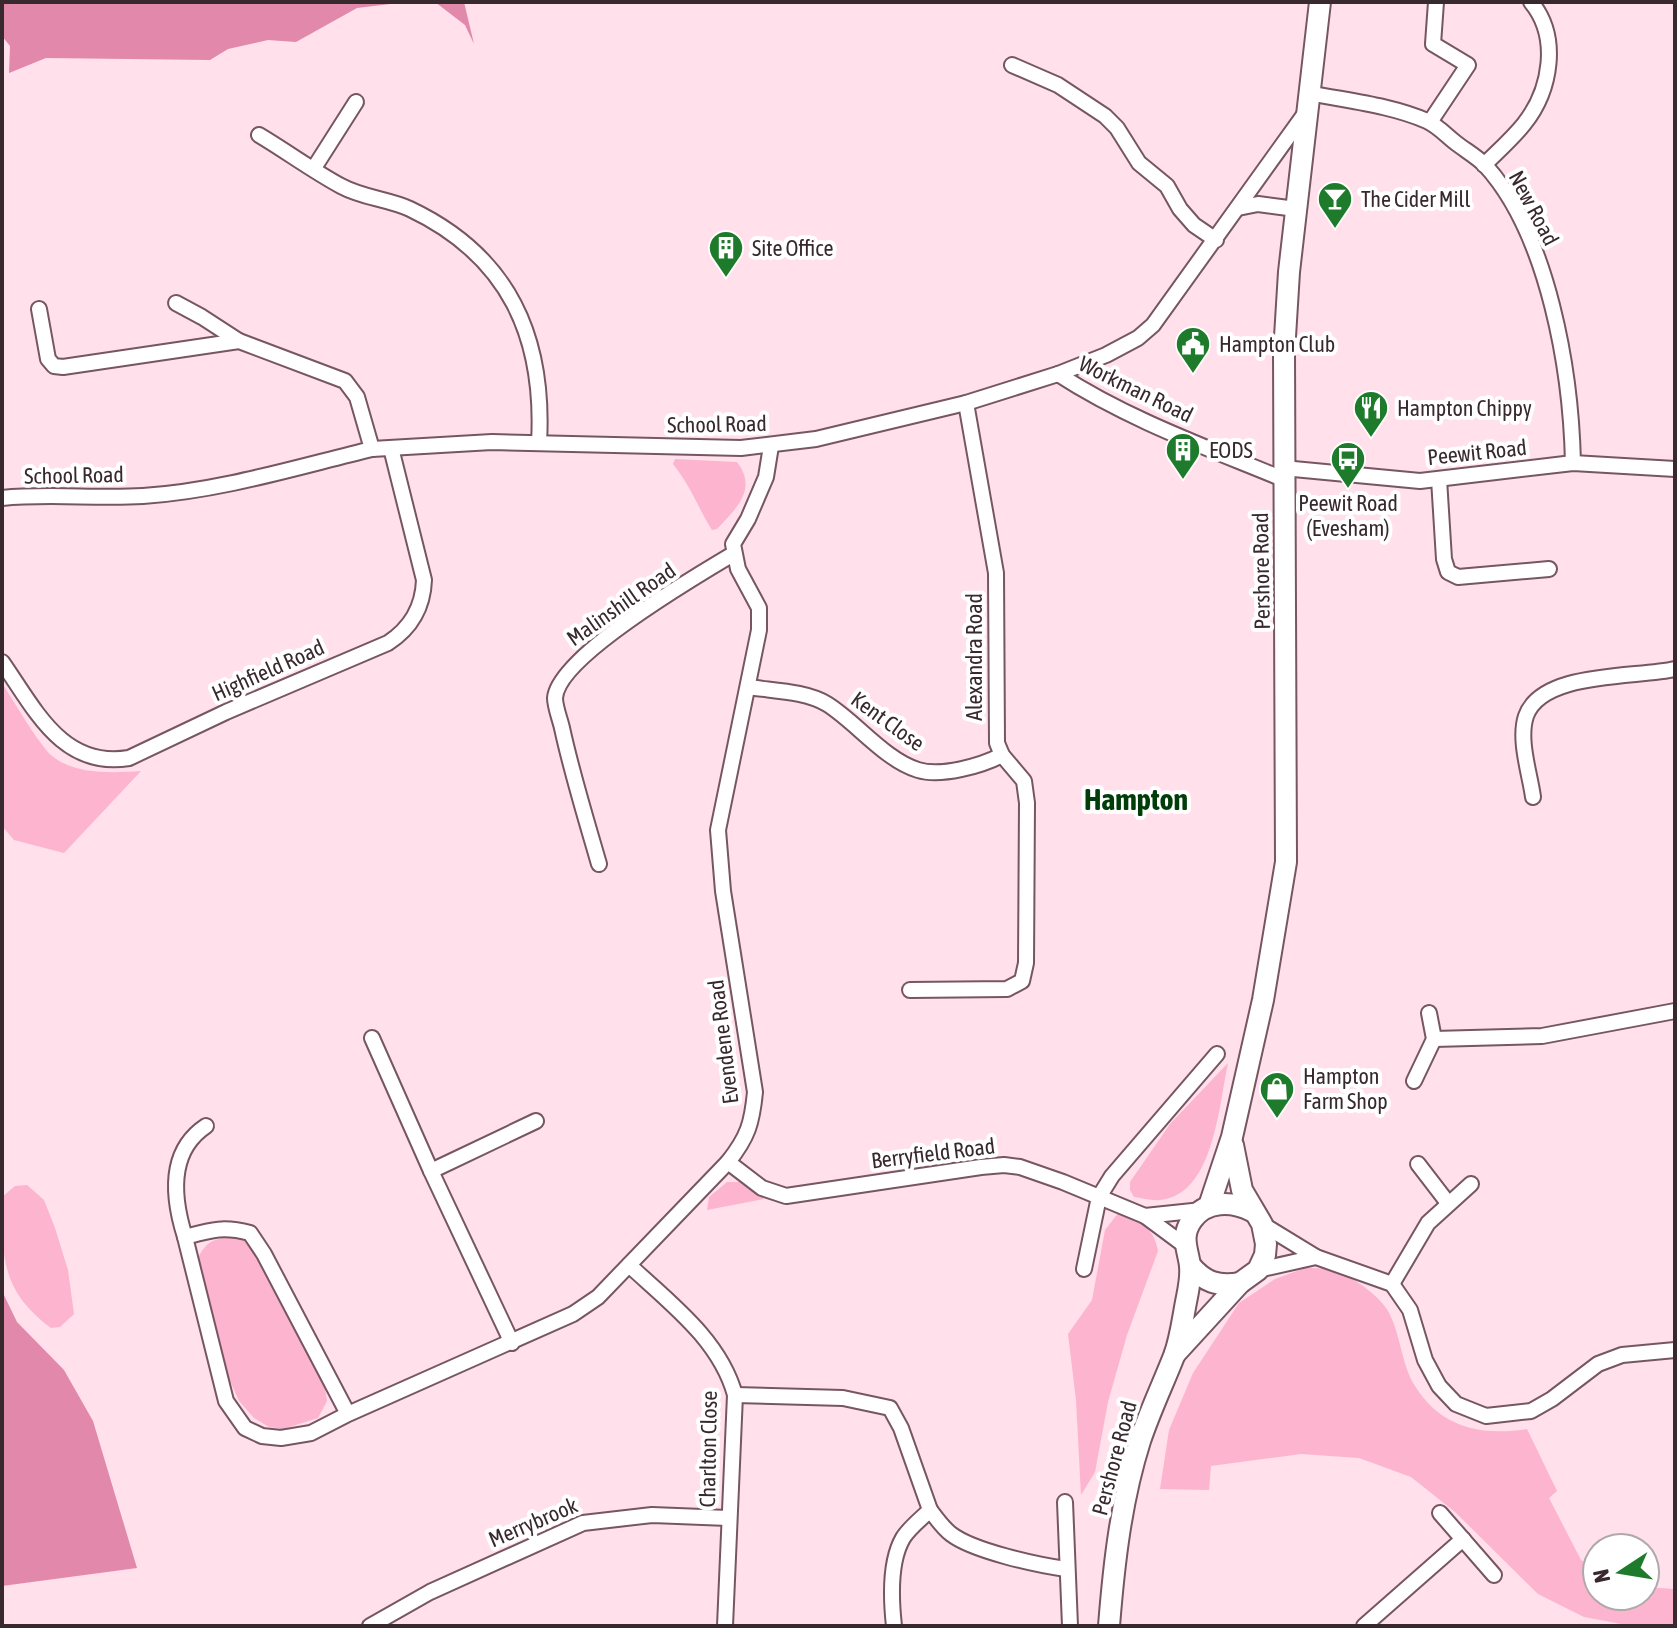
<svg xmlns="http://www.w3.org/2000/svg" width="1677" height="1628" font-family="'Asap Condensed',sans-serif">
<rect width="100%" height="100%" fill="#ffe0eb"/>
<g fill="#fdb4cf">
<path d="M675,459l62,3c21,27 -1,47 -20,67l-5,1c-15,-24 -20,-42 -39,-66z"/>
<path d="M2,683c11,17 36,60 49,72 23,20 61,18 90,16l-77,82 -50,-13 -12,-14z"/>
<path d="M1228,1063c-9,41 -14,132 -68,137 -8,1 -18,-2 -26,-3l-4,-7v-8l40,-58z"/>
<polygon points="727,1182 739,1182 764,1199 707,1210 709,1197"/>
<path d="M27,1185l17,15 11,28 13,42 6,44 -14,13 -9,1c-51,-38 -49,-73 -49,-131l13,-11z"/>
<path d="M1119,1212c20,9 35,15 39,39l-31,84 -19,67 -13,70 -14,23 -5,-95 -8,-66 24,-34 13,-70z"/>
<path d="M234,1237l13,5 14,21 64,124 2,14 -9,17 -35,11 -14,-2 -15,-9 -15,-17 -9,-20 -32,-123c8,-17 17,-20 36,-21z"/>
<path d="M1305,1268c8,0 17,0 24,1 19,4 50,26 59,42 13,23 13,53 27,75 26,42 66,50 112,43l30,62 -8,7 32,62 16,9v27h48v-9l30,2v37h-43l-48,-9 -46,-23 -83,-82 -44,-35 -52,-19 -58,-4 -90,12 -2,24 -49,-1 9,-59 24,-57 46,-70 36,-24z"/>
</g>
<g fill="#e288ab">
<polygon points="2,2 407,2 357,8 296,42 268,40 228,49 210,60 46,58 9,73 10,46 2,36"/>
<polygon points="435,2 464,2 474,44 465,25"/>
<polygon points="2,1291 17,1322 64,1370 93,1421 137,1568 2,1586"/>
</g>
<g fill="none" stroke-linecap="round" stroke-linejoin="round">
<defs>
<g id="street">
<polyline points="1012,65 1058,85 1105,116 1117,128 1139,163 1167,186 1180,209 1194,225 1216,240"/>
<path d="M1309,93c39,8 81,12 118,28 11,5 20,15 29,22 9,7 21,14 29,22 64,70 86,207 88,298"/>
<polyline points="1430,122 1468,65 1433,44 1436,2"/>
<path d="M259,135c27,16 54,36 82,51 22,12 47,13 69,23 99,47 135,128 129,234"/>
<path d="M1484,165c13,-13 28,-26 40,-41 27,-34 36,-87 7,-122"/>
<polyline points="314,168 356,102"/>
<polyline points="1238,208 1258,204 1296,209"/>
<polyline points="176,303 202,317 239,341"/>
<polyline points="39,309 48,359 54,366 63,367 239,341 345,381 357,397 372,449"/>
<path d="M1058,374c69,45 150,74 225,105"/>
<polyline points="1283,468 1420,481 1573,463 1675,469"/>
<polyline points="1439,479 1444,559 1448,572 1458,577 1549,569"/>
<path d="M2,498c47,-5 94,1 141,-2 77,-5 154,-29 229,-47l120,-7 249,6 75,-9 150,-36 92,-29 48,-19 32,-17 15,-13 153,-213"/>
<path d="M2,662c33,47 60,107 127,96l97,-46 162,-69c23,-15 35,-35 36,-63l-33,-132"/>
<path d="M748,687c26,4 57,4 79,17 29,18 58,56 91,66 23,7 63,-4 84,-15"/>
<path d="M1533,797c-3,-23 -15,-57 -7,-81 16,-45 110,-38 149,-47"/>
<path d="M599,864c-13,-45 -27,-90 -37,-136 -2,-9 -7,-21 -7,-30 3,-41 141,-122 178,-144"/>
<polyline points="910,990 1007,989 1022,981 1026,963 1027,803 1024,781 1002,755 997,743 996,573 966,403"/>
<polyline points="372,1038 431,1171 512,1343"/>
<polyline points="1434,1039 1542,1036 1675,1011"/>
<polyline points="1414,1081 1434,1039 1429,1013"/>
<polyline points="728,1162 762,1188 786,1196 981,1167 1004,1165 1020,1167 1063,1182 1145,1216 1184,1245"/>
<polyline points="1418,1164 1448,1203"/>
<polyline points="431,1171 536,1121"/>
<polyline points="1145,1216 1202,1210"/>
<polyline points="1262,1224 1316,1257 1392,1284 1410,1310 1425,1360 1439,1386 1456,1404 1486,1416 1531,1411 1552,1399 1598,1364 1622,1355 1675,1350"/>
<path d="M185,1237c-12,-38 -18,-85 21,-111"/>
<path d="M629,1265c41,38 91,75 106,130l-10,231"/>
<polyline points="1084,1269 1099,1197 1112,1176 1217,1054"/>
<polyline points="1258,1270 1316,1257"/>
<polyline points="1392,1284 1428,1223 1471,1184"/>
<path d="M735,1395l108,3 47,10 11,20 29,82c-9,9 -21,18 -27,28 -14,24 -12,61 -9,88"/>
<path d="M348,1414l-37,19 -30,5 -19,-2 -17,-8 -19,-27 -41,-164c26,-7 38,-11 65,-4l14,21 84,160 225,-100 25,-17 130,-135c20,-25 24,-39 27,-70l-32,-201 -5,-61 41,-200v-22l-21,-39 -5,-25 15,-25 18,-42 5,-31"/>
<polyline points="1065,1502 1070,1626"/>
<path d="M930,1510c6,8 13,18 21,24 22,17 86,31 115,35"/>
<polyline points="1440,1513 1494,1575"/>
<polyline points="370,1626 430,1592 583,1523 652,1515 728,1518"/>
<polyline points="1364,1626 1463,1539"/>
</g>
<g id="secondary">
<polyline points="1209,1206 1232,1137 1263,1000 1286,862 1284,353 1289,272 1320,2"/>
<path d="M1190,1265c14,17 28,22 50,18"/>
<polyline points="1175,1354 1240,1283 1258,1270 1265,1255 1266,1244 1262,1224 1242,1190 1233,1145"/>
<path d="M1109,1626c5,-63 12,-125 31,-185 10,-30 23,-57 34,-85 7,-19 9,-40 13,-59 2,-10 4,-21 3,-31 -2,-17 -10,-29 2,-46 14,-20 40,-19 60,-9"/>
</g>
</defs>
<use href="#street" stroke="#765662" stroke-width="18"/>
<use href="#secondary" stroke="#765662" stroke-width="24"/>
<use href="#street" stroke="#fff" stroke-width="14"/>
<use href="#secondary" stroke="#fff" stroke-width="20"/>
</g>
<defs>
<symbol id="bar-pin" viewBox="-11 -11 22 30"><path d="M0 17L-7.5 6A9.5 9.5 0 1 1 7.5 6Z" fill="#1d7b2b" stroke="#fff"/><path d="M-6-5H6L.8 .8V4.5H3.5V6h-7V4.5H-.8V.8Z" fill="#fff"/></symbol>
<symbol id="building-pin" viewBox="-11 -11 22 30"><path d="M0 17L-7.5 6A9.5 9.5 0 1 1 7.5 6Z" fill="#1d7b2b" stroke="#fff"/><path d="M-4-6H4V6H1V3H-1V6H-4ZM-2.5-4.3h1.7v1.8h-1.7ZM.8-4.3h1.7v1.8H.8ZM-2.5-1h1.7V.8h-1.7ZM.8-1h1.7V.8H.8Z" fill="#fff"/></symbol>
<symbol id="civic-pin" viewBox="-11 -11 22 30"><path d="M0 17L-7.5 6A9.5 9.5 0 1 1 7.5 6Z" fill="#1d7b2b" stroke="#fff"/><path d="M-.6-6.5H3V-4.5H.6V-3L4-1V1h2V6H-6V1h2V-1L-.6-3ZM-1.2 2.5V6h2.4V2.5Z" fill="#fff"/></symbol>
<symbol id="restaurant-pin" viewBox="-11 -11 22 30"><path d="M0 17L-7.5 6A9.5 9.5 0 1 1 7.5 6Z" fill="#1d7b2b" stroke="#fff"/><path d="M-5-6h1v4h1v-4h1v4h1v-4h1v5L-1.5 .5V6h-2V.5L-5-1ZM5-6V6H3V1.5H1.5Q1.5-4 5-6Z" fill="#fff"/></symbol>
<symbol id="bus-pin" viewBox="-11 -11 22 30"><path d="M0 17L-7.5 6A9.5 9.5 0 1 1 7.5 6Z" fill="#1d7b2b" stroke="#fff"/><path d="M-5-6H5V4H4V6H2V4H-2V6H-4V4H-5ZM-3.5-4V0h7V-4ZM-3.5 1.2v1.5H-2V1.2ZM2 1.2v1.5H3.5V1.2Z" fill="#fff"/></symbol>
<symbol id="shop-pin" viewBox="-11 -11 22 30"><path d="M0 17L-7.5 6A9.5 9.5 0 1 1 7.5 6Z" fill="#1d7b2b" stroke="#fff"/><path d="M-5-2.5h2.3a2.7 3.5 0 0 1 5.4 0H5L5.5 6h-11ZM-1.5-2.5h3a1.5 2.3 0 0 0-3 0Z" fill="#fff"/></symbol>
</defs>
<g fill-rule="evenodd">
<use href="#bar-pin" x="1315" y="179" width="40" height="54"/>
<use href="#building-pin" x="706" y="228" width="40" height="54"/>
<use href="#civic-pin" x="1173" y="324" width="40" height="54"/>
<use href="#restaurant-pin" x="1351" y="388" width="40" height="54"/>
<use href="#building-pin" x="1163" y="430" width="40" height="54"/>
<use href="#bus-pin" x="1328" y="439" width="40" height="54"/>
<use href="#shop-pin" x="1257" y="1069" width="40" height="54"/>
</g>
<g text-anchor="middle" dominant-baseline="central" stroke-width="8" stroke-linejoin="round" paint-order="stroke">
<g font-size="22" fill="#37292e" stroke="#fff" text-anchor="start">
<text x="1361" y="199">The Cider Mill</text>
<text x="752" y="248">Site Office</text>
<text x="1219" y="344">Hampton Club</text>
<text x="1397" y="408">Hampton Chippy</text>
<text x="1209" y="450">EODS</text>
<text x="1348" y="503" text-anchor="middle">Peewit Road<tspan x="1348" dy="25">(Evesham)</tspan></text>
<text x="1303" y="1076">Hampton<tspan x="1303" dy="25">Farm Shop</tspan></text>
</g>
<g font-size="22" fill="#37292e" stroke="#fff">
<text transform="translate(1534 208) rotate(62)">New Road</text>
<text transform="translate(1136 389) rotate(26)">Workman Road</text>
<text transform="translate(717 424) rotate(-1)">School Road</text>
<text transform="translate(1477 452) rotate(-6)">Peewit Road</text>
<text transform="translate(74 475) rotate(-1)">School Road</text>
<text transform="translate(1261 571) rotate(-91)">Pershore Road</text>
<text transform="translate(621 604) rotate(-35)">Malinshill Road</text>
<text transform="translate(974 657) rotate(-90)">Alexandra Road</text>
<text transform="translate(268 670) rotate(-24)">Highfield Road</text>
<text transform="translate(888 721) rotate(36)">Kent Close</text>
<text transform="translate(723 1042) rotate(-97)">Evendene Road</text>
<text transform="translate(933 1153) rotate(-7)">Berryfield Road</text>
<text transform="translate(708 1449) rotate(-89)">Charlton Close</text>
<text transform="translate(1114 1458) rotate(-75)">Pershore Road</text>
<text transform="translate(533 1522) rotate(-23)">Merrybrook</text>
</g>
<g font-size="30" font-weight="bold" fill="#003d09" stroke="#fff">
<text x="1136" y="799">Hampton</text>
</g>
</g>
<rect width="1677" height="1628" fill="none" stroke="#37292e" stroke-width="8"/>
<g transform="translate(1621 1572) rotate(258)"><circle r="38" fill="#ffffff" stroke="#afa9ab" stroke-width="2"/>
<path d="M0-6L14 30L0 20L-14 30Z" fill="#1d7b2b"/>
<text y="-12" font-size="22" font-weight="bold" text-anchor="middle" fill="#37292e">N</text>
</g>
</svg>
